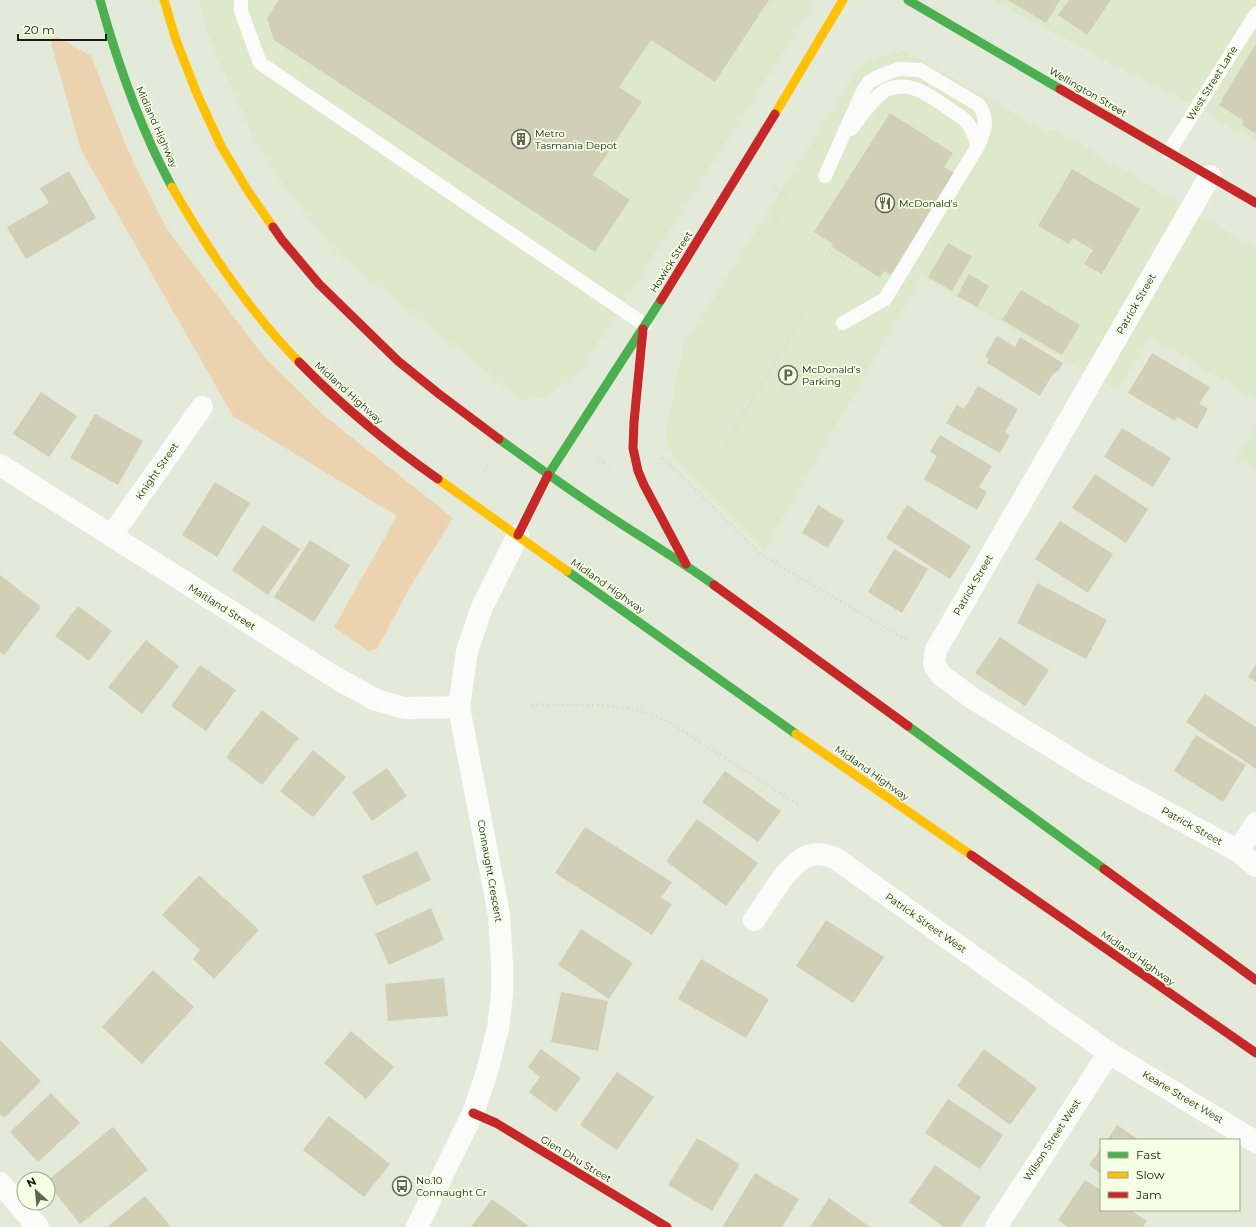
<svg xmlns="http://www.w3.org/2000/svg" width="1256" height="1227" font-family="Montserrat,sans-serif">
<rect width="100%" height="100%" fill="#e4ead9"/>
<g fill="#dee9cc">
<polygon points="198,0 817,0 584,366 549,397 521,400 334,251 282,183 253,138 207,33"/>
<polygon points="991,0 1256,0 1256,141 1203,111"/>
<polygon points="905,51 1044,130 1054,129 1256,248 1256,400 1150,337 1118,390 922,277 764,551 684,470 664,442 683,346 862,62"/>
<polygon points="1256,425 1256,470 1236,458"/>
</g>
<polygon fill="#edd2af" points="56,36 91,56 128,151 166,228 265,358 321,413 453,518 409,589 377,649 369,651 334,627 397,516 233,416 81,150 51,43"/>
<g fill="#d1cfb6">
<polygon points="279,0 769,0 715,82 651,40 619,87 642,102 593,175 630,200 595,252 274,40 267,18"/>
<polygon points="1008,0 1060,0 1046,23"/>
<polygon points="1069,0 1111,0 1087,35 1058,15"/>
<polygon points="1256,44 1256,134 1242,125 1244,121 1219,105 1223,100 1222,99"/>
<polygon points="890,113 953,153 944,167 956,174 891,275 884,271 880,278 831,246 833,244 814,232"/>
<polygon points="1072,169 1140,209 1102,274 1084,264 1093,250 1073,238 1069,244 1038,226"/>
<polygon points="69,171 96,218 26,259 7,227 49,203 40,188"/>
<polygon points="948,243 972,256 952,291 928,277"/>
<polygon points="969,274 989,286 977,307 957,296"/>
<polygon points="1021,290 1080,325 1062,355 1002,320"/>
<polygon points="997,336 1015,347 1020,337 1063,363 1058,371 1052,375 1040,396 987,363 989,359 985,356"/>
<polygon points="1152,353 1210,387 1199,404 1208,409 1197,429 1177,417 1175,421 1128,393"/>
<polygon points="978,386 1018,409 1005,432 1010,435 1000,453 946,423 957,405 964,409"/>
<polygon points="41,392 77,416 49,457 13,434"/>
<polygon points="95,414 143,441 118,485 70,458"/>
<polygon points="1122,428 1171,458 1153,487 1104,457"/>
<polygon points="940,435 992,466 979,487 987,492 977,510 924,479 937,456 930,452"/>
<polygon points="1095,474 1148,509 1126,543 1072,508"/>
<polygon points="215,482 250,503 217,557 182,535"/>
<polygon points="818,505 844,521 828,548 802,533"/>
<polygon points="907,505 971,546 950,579 886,538"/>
<polygon points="1060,521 1113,554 1088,593 1035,559"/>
<polygon points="263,525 300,549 268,595 232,570"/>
<polygon points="310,540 350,565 314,622 274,597"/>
<polygon points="894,549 928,569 902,613 868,592"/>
<polygon points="0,575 41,607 4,655 0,652"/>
<polygon points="1037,583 1107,620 1086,659 1017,623"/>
<polygon points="78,606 112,631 89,661 55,636"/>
<polygon points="1000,637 1049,670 1025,706 975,673"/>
<polygon points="146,640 179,666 142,714 108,687"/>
<polygon points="1256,664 1256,682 1248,677"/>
<polygon points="200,665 236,690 206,731 171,706"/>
<polygon points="1205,694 1256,727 1256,769 1186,722"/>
<polygon points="262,710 299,738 262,785 226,757"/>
<polygon points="1196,735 1246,765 1223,802 1174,771"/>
<polygon points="313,750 346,777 313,817 280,791"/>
<polygon points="387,768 407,796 372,821 352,792"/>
<polygon points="725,771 781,811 758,842 702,802"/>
<polygon points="697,819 758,863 726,906 666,861"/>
<polygon points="585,827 672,882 661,898 672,904 652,935 555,873"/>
<polygon points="417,851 431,880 376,906 362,876"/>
<polygon points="199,875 259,930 214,979 193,959 200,950 162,915"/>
<polygon points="431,908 444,940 389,965 375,934"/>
<polygon points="826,920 884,957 853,1003 796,966"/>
<polygon points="581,929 633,963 609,999 558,965"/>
<polygon points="701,959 769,999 746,1038 678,999"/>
<polygon points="153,970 194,1007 142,1064 102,1027"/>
<polygon points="444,978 448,1016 388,1021 385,984"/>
<polygon points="561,992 608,1001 598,1051 551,1042"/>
<polygon points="351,1031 394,1067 366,1099 324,1063"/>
<polygon points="0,1040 41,1081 4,1118 0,1114"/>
<polygon points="541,1049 581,1078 556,1112 529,1092 540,1077 528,1067"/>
<polygon points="984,1049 1037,1088 1010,1125 957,1086"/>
<polygon points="617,1072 654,1097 617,1150 580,1125"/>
<polygon points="51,1093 80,1123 38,1162 10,1132"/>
<polygon points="948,1099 1003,1135 980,1169 925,1133"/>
<polygon points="329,1116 390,1164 364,1197 303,1150"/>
<polygon points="1117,1125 1139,1140 1107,1140"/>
<polygon points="113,1127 148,1170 80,1224 48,1184 48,1180"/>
<polygon points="697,1138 740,1164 712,1211 668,1185"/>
<polygon points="1101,1148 1101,1174 1089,1165"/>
<polygon points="935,1165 981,1197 960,1227 944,1227 909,1202"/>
<polygon points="755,1173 799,1199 782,1227 724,1227 723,1226"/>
<polygon points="1085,1180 1101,1190 1101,1210 1130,1210 1147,1221 1143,1227 1068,1227 1058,1220"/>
<polygon points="145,1196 171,1227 107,1227"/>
<polygon points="829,1198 870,1227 810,1227"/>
<polygon points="492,1199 530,1227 471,1227"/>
</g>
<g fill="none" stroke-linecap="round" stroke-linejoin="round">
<g stroke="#dcddd8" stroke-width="2.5" stroke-dasharray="2 3" stroke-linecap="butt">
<polyline points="775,190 784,195 772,216 778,219"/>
<polyline points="808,235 837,255"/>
<polyline points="835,261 837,255 859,269 861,266"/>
<polyline points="725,446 808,306"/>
<polyline points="662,458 676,470 763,556 910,642"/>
<polyline points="599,459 609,466"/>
<polyline points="484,471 489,463"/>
<path d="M532,705c36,-1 88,-2 121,10 6,2 11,5 17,8l131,83"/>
</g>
<g stroke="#fbfcf9" stroke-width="14">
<polyline points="241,0 241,11 260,63 645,325"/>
<path d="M851,129c9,-11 22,-32 35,-39 24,-11 44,6 62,18 5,4 13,8 18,13 6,6 9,16 12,25"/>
<polyline points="1169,152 1256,14"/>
<path d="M825,176l37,-83 7,-11 13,-7 16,-6 22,1 59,35c10,16 6,24 -1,41l-93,153 -42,24"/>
</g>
<g stroke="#fbfcf9" stroke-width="22">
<polyline points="1210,176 939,645 936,649 934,664 941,675 972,698 1089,770 1238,851 1256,866"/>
<polyline points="0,465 336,678 376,700 404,708 459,707"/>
<polyline points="112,535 202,407"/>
<polyline points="1238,851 1256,823"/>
<path d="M754,920c13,-18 35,-60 57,-65 8,-2 16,0 24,3l274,195 147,89"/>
<polyline points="0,1183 38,1227"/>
<polyline points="417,1227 473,1113 487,1072 498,1028 502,995 502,964 499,915 459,707 467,651 482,607 518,535"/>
<polyline points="996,1227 1109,1053"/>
</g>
<g stroke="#4caf50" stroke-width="9">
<path d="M100,0c18,65 40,128 72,187"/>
<polyline points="908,0 1060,89"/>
<path d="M499,439c32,23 63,46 95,67 40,27 81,51 120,79"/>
<polyline points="548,475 661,300"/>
<polyline points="567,571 796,734"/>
<polyline points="908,726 1104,869"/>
</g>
<g stroke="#ffc107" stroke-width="9">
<polyline points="164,0 176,40 197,94 221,146 248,191 273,227"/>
<polyline points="775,114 843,0"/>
<path d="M172,187c36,63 76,123 127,175"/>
<polyline points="438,479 567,571"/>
<polyline points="796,734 971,855"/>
</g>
<g stroke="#c62828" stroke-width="9">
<polyline points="1060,89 1256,203"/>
<polyline points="273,227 282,240 319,284 398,361 439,394 499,439"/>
<polyline points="661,300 775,114"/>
<polyline points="643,329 634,422 633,448 638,471 644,485 686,564"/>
<path d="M299,362c42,43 90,83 139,117"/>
<polyline points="518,535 548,475"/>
<polyline points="714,585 908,726"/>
<polyline points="971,855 1256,1053"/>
<polyline points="1104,869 1256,980"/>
<polyline points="473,1113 496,1123 667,1227"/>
</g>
</g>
<defs>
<symbol id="building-ring" viewBox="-11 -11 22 22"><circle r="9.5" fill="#f4ffe4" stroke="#606558" stroke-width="1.5"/><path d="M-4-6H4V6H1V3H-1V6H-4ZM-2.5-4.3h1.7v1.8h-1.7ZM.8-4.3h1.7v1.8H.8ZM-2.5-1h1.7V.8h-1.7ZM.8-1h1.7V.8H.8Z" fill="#606558"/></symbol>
<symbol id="restaurant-ring" viewBox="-11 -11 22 22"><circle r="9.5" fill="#f4ffe4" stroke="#606558" stroke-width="1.5"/><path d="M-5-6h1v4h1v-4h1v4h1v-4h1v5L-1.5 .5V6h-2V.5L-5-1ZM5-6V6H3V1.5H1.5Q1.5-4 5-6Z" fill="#606558"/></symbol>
<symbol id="parking-ring" viewBox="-11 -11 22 22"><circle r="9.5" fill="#f4ffe4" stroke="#606558" stroke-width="1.5"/><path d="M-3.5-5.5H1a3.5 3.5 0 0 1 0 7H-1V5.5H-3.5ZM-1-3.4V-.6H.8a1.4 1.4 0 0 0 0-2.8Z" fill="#606558"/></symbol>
<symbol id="bus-ring" viewBox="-11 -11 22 22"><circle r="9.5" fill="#f4ffe4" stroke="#606558" stroke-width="1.5"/><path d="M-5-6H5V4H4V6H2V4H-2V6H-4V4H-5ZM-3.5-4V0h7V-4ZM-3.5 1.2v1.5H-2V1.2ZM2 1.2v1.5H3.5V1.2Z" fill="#606558"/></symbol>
</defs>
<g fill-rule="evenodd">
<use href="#building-ring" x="510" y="128" width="22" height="22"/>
<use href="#restaurant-ring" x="874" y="192" width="22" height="22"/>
<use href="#parking-ring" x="777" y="364" width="22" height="22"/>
<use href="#bus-ring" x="391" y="1175" width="22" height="22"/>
</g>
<g text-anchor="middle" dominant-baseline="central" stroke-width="3.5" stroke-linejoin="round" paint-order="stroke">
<g font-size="10" fill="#191e12" stroke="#f4ffe4">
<text transform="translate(1212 83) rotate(-58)">West Street Lane</text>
<text transform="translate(1088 92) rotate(30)">Wellington Street</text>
<text transform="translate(157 127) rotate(66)">Midland Highway</text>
<text transform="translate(671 262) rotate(-58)">Howick Street</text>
<text transform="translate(1136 304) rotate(-60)">Patrick Street</text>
<text transform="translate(349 393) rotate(42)">Midland Highway</text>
<text transform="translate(157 471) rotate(-55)">Knight Street</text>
<text transform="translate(973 585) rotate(-60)">Patrick Street</text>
<text transform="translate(608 586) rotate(35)">Midland Highway</text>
<text transform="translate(222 607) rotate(32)">Maitland Street</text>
<text transform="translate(872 773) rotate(35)">Midland Highway</text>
<text transform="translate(1192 826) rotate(29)">Patrick Street</text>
<text transform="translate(490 871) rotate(80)">Connaught Crescent</text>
<text transform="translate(926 923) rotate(35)">Patrick Street West</text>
<text transform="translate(1138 958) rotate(35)">Midland Highway</text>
<text transform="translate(1183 1097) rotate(31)">Keane Street West</text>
<text transform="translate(1052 1140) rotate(-57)">Wilson Street West</text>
<text transform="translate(576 1159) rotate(31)">Glen Dhu Street</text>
</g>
<g font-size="10" fill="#191e12" stroke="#f4ffe4" text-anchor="start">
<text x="535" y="133">Metro<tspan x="535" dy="12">Tasmania Depot</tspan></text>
<text x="899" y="203">McDonald's</text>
<text x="802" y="369">McDonald's<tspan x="802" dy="12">Parking</tspan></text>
<text x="416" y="1180">No.10<tspan x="416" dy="12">Connaught Cr</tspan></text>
</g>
</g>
<rect x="1100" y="1139" width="140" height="72" fill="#f4ffe4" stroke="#9ca590"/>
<rect x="1108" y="1152" width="20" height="6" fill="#4caf50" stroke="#9ca590"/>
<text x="1136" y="1159" font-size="12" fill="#191e12">Fast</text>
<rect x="1108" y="1172" width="20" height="6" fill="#ffc107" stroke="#9ca590"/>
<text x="1136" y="1179" font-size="12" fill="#191e12">Slow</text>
<rect x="1108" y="1192" width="20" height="6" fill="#c62828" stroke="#9ca590"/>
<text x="1136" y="1199" font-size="12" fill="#191e12">Jam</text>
<g transform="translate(36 1191) rotate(333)"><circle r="19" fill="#f4ffe4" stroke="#9ca590"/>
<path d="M0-3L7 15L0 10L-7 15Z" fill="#606558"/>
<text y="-6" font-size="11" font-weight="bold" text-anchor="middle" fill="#191e12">N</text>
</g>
<path d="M18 34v6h88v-6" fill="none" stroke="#191e12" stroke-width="2"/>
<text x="24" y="34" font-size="12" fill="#191e12" stroke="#f4ffe4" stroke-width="3" paint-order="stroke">20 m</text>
</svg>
